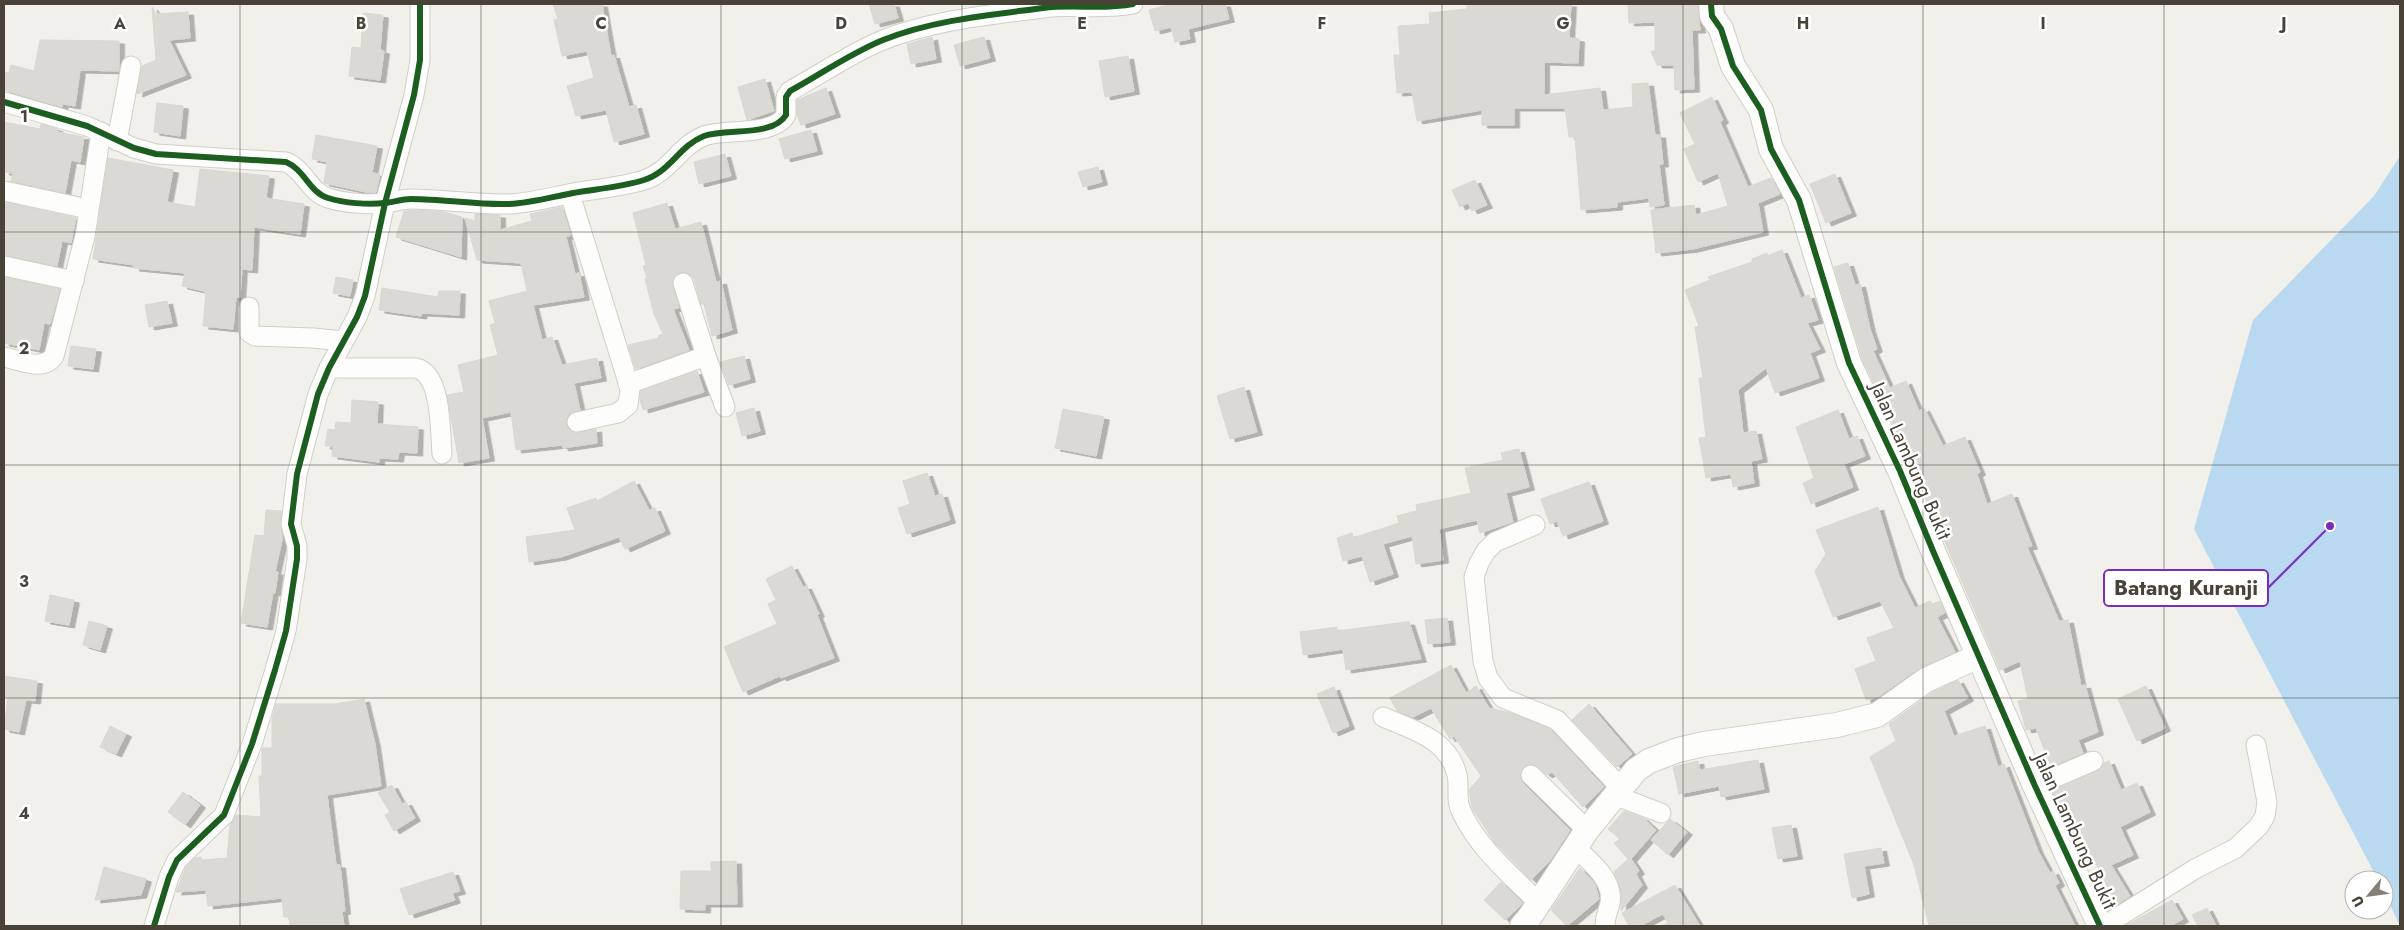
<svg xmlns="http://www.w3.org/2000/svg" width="2404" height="930" font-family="Jost,sans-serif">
<defs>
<filter id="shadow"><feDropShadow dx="5.5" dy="3" stdDeviation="0" flood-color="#0004"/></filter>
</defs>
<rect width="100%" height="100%" fill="#f2f0eb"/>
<polygon fill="#b9d9f1" points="2400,156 2400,926 2384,892 2384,880 2378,880 2194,529 2253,320 2374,196"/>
<g fill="#dbd9d3" stroke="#dad7d0" filter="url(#shadow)">
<polygon points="553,4 602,4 611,56 614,55 629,107 636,105 644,134 614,142 606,110 576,116 567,86 594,78 587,51 562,56 554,20 558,19"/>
<polygon points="869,4 894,4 898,18 875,24"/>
<polygon points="1172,4 1225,4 1229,19 1188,29 1190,39 1175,42 1171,27 1155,31 1149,10"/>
<polygon points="1467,4 1571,4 1569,38 1579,39 1578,63 1544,62 1544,95 1600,88 1603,110 1633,107 1632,84 1648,83 1655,135 1660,135 1663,164 1659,164 1664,205 1650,207 1649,198 1617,202 1617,207 1581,210 1575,137 1569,137 1565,108 1514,108 1514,125 1482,125 1482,110 1417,121 1412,92 1397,93 1394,55 1400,55 1398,26 1430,24 1429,13 1467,9"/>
<polygon points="1628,4 1697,4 1700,30 1692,30 1694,89 1675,90 1674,65 1657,65 1651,51 1655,51 1655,22 1629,23"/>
<polygon points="152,7 156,14 188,12 190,38 169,40 186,75 137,94 142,66 156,60"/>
<polygon points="363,13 383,15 380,50 384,51 380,80 349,76 352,47 361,48"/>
<polygon points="932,37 936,59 911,64 907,44"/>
<polygon points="984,37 990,58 960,66 954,45"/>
<polygon points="40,40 119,41 119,71 80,70 75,106 63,104 62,107 4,90 4,72 9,73 11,65 34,71"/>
<polygon points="1128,56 1134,91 1105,97 1099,61"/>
<polygon points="765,79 774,111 747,120 738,87"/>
<polygon points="826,88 835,114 801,125 797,114 797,100"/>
<polygon points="1712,97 1723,120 1720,122 1748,187 1771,178 1780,194 1758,203 1763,232 1693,249 1656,253 1651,210 1694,205 1696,215 1728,206 1718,173 1698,182 1684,149 1695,144 1680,113"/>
<polygon points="157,103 183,106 180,136 154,132"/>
<polygon points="4,122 40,129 41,124 58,129 57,132 84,137 80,162 71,160 65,193 11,181 13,173 4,172"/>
<polygon points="811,130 817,151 785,159 779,139"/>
<polygon points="316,135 377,146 372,173 380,174 376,192 366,192 324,183 327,162 312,159"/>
<polygon points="725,154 731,176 699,184 694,162"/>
<polygon points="108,158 173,170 167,202 195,207 200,169 269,176 266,198 304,204 300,234 254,227 252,270 242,269 240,297 236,297 233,329 203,326 206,294 204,291 182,286 185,273 134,268 134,265 93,259"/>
<polygon points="1098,167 1102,182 1083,187 1078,172"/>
<polygon points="1835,174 1851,213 1826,223 1810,184"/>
<polygon points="1475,180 1487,205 1472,211 1468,203 1460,207 1452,190"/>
<polygon points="4,202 76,218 71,243 62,241 57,266 4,255"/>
<polygon points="667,203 675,229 701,222 716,282 721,281 732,330 712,336 704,304 701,304 694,279 686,272 679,272 672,281 679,308 673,309 689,350 636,369 628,345 659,338 658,336 663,334 654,314 645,279 647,278 643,266 646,265 633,213"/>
<polygon points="562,207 571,235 566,237 575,274 579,273 584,297 533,305 542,340 552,337 562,365 597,358 601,378 574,383 580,410 569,414 566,424 568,429 574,433 596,429 597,443 563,448 562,445 516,450 511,412 482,418 489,458 459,463 447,395 464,392 458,365 498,355 490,325 495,323 489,301 527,291 521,263 477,260 465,218 475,221 475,214 500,215 500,230 532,221 530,214"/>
<polygon points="423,210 444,212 462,217 461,257 396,237 404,211"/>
<polygon points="1782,250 1801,298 1809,295 1818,320 1807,323 1820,349 1810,353 1819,378 1775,393 1766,368 1738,390 1743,433 1756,431 1762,459 1751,461 1754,483 1733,487 1731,474 1706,478 1699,438 1706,437 1699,378 1703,378 1695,327 1699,326 1685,290 1710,280 1708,277 1752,262 1752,259 1767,253 1767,256"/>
<polygon points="1848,263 1855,285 1860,284 1870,329 1877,349 1873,351 1890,388 1906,381 1919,411 1924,408 1943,446 1965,437 1980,472 1977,474 1987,504 2012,494 2032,546 2027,547 2059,621 2068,620 2081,686 2085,685 2098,732 2078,740 2083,753 2051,767 2036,728 2026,730 2018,701 2028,699 2020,661 2000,670 1912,465 1862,358 1834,267"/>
<polygon points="4,277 60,289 50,324 44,323 39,350 4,343"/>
<polygon points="336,277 353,280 350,296 333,293"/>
<polygon points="382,288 438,297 439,291 460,291 459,315 422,313 421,316 379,310"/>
<polygon points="167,301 172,323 149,327 145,305"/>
<polygon points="71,346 96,349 93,369 68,366"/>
<polygon points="744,356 750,379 729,385 720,362"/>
<polygon points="697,371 704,392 643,410 640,400 641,391"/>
<polygon points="1244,387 1257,432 1230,439 1217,396"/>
<polygon points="352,400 378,402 377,424 418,427 417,453 399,452 398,459 379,458 379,462 332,456 333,446 325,446 328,429 335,430 336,422 351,423"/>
<polygon points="754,408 760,431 742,436 736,413"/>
<polygon points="1063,409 1104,417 1096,456 1055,448"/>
<polygon points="1838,410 1849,439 1857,436 1865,456 1844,464 1853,487 1811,504 1803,483 1814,478 1796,427"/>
<polygon points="1519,449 1529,487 1506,493 1513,522 1480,533 1477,520 1439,529 1443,560 1416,564 1412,536 1383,544 1393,574 1370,582 1362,556 1343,561 1337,538 1352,533 1353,538 1399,523 1397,516 1417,511 1416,505 1471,493 1465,468 1503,460 1501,453"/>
<polygon points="927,473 935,496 942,494 950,520 907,534 898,508 910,504 903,481"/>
<polygon points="634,481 649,510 655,508 665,531 625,549 619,537 561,557 529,562 526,537 575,530 567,508 596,498 597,501"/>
<polygon points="1589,482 1603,521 1563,536 1557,521 1550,524 1541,499"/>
<polygon points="1878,507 1899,576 1915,608 1930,601 1932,604 1940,601 1945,613 1937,617 1955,652 1918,669 1878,697 1866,700 1855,669 1876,661 1867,638 1894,628 1880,601 1833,617 1815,571 1826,554 1816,530"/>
<polygon points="266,510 281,511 282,540 275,572 278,572 275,593 273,592 267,627 241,623 255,535 264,536"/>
<polygon points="792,566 803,587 806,586 819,614 817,615 834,658 781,678 780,676 743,692 724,647 777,624 768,604 776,600 766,579"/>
<polygon points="50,595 74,600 69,625 45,621"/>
<polygon points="1447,618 1450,642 1428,644 1425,620"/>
<polygon points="89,621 107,626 100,650 83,645"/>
<polygon points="1405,622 1409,622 1421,659 1346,670 1343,649 1303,655 1300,632 1337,627 1337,631"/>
<polygon points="1451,665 1466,693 1476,686 1489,708 1511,713 1550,729 1604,787 1583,807 1552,772 1547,775 1533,764 1523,768 1520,778 1523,783 1570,830 1549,862 1531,880 1495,843 1472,808 1469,790 1481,776 1454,736 1450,739 1431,708 1413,717 1397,711 1390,698"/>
<polygon points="4,676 37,681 35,701 26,700 19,732 4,729 8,697 4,697"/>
<polygon points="1958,680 1968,698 1944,711 1954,736 1985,726 1998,767 2004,764 2038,851 2050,873 2053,871 2059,883 2055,886 2075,926 1929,926 1914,865 1870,757 1896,741 1889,724 1933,692"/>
<polygon points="2146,686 2165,728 2137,741 2118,699"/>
<polygon points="1334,687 1349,726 1333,733 1317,694"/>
<polygon points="364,699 375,744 381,786 327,795 336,865 340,865 345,911 342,912 344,926 290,926 289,917 284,917 282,898 208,906 206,890 176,892 186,867 195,858 201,857 202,860 227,858 230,825 236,815 261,817 259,776 262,776 262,748 272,748 272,719 276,704 335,704"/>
<polygon points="1589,704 1632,754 1617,767 1572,720"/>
<polygon points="110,726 126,734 116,754 100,747"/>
<polygon points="1758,760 1764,789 1721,797 1719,786 1679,794 1673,767 1698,761 1700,770"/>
<polygon points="2109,761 2121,790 2137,783 2150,812 2120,827 2133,855 2111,865 2130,896 2108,910 2102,898 2110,893 2094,859 2086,863 2052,791 2097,771 2104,763"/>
<polygon points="392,785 402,804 406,802 415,818 394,831 385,815 390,812 378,793"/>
<polygon points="183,792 200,805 185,825 168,812"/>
<polygon points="1624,811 1643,818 1656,830 1631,859 1639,871 1636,874 1642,885 1621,911 1621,892 1614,872 1628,859 1614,843 1620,839 1608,829"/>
<polygon points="1670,819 1687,832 1668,855 1651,840"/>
<polygon points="1791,825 1797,856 1778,859 1772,828"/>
<polygon points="1881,848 1884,863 1864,866 1869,894 1852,898 1844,854"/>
<polygon points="736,861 737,904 705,904 705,910 680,909 681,871 711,871 711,862"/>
<polygon points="104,867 146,879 141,895 95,900"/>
<polygon points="1580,868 1595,884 1599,899 1567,926 1551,910"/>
<polygon points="453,872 460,891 452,893 455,900 409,915 400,889"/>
<polygon points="1501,882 1523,903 1505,920 1484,900"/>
<polygon points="1675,885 1700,926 1662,926 1668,923 1663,914 1640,926 1629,926 1622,913"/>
<polygon points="2172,900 2183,919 2170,926 2125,926"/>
<polygon points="2207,908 2216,926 2198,926 2192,915"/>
</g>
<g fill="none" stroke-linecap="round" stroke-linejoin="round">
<defs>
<g id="minor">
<path d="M4,102l83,24 47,22 22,6 130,8c19,8 23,30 42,36 16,5 40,7 57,5 9,-1 17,-4 26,-4 33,0 65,6 98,5 22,-1 43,-7 64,-11 23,-4 49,-6 71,-13 26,-8 35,-34 60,-44 23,-8 69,1 82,-21v-18l4,-6c31,-17 61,-38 93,-51 50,-20 107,-25 160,-32 30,-4 60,2 90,-4"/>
<polyline points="117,141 131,66"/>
<polyline points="4,191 88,209"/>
<polyline points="570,194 630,389 628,405 618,413 577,422"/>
<polyline points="4,266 74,281"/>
<polyline points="683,283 706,356"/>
<polyline points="249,307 249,332 255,336 313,338 343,341"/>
<path d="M4,357c15,3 39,15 50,-1l31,-120 16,-104"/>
<path d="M329,368h87c26,6 24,63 26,86"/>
<polyline points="628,384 706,356 725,407"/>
<polyline points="1535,525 1495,542 1486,551 1479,563 1474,577 1483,661 1488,678 1503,698 1557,720 1620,787"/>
<path d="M1383,717c30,13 66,22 74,58 3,13 -2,26 5,38 17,36 49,62 77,90"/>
<polyline points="1531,775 1587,830"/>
<polyline points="2035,786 2093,761"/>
<polyline points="1614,795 1661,813"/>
<path d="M1575,847c15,15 39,32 35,56 -2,8 -5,15 -5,23"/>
<polyline points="154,926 169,877 177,860 224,815 252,744 275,670 286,631 297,559 297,546 291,524 297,474 318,394 329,368 357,317 365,296 385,203 414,95 420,60 420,4"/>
<polyline points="2104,926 2195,869 2236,848 2259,826 2265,816 2267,802 2256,745"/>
</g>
<g id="tertiary">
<polyline points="1711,4 1712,16 1721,29 1733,66 1761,110 1771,149 1799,200 1849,363 1900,471 1933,551 2035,786 2100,926"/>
<polyline points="1522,926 1529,918 1587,830 1636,770 1649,761 1678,750 1704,744 1837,725 1877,715 1926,680 1979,656"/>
</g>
</defs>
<use href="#minor" stroke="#d0cec8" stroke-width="21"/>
<use href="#tertiary" stroke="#d0cec8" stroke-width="26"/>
<use href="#minor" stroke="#fdfdfc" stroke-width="19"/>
<use href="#tertiary" stroke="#fdfdfc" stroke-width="24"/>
<defs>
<g id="cycleway">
<polyline points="1711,4 1712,16 1721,29 1733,66 1761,110 1771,149 1799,200 1849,363 1900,471 1933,551 2035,786 2100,926"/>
<path d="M4,102l83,24 47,22 22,6 130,8c19,8 23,30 42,36 16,5 40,7 57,5 9,-1 17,-4 26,-4 33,0 65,6 98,5 22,-1 43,-7 64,-11 23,-4 49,-6 71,-13 26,-8 35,-34 60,-44 23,-8 69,1 82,-21v-18l4,-6c31,-17 61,-38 93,-51 50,-20 107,-25 160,-32 30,-4 60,2 90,-4"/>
<polyline points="154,926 169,877 177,860 224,815 252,744 275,670 286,631 297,559 297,546 291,524 297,474 318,394 329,368 357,317 365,296 385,203 414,95 420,60 420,4"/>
</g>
</defs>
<use href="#cycleway" stroke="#fff" stroke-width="9"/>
<use href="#cycleway" stroke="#1b5e20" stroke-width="6"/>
</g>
<path fill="none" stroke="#494236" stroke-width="1" stroke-opacity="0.55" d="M240,4v922M481,4v922M721,4v922M962,4v922M1202,4v922M1442,4v922M1683,4v922M1923,4v922M2164,4v922M4,232h2396M4,465h2396M4,698h2396"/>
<g text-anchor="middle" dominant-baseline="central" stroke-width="5" stroke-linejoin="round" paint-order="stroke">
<g font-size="20" fill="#494236" stroke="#fff">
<text transform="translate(1911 461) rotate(66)">Jalan Lambung Bukit</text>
<text transform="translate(2075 831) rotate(65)">Jalan Lambung Bukit</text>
</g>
</g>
<g font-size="16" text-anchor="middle" font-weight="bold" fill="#494236" stroke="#fff" stroke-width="5" stroke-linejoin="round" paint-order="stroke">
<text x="120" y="29">A</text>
<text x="361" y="29">B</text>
<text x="601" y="29">C</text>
<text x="841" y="29">D</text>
<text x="1082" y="29">E</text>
<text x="1322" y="29">F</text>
<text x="1563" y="29">G</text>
<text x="1803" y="29">H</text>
<text x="2043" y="29">I</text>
<text x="2284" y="29">J</text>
<text x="24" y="122">1</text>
<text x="24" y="354">2</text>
<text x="24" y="587">3</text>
<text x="24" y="819">4</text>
</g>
<path fill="none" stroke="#7b2cbf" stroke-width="2" d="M2330 526L2268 588"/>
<circle fill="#7b2cbf" stroke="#fff" stroke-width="2" cx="2330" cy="526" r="5"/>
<rect fill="#fff" stroke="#7b2cbf" stroke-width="2" x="2104" y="570" width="164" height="36" rx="5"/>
<g font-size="21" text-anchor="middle" font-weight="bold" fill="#494236">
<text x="2186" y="595">Batang Kuranji</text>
</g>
<rect width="2404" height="930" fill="none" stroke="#494236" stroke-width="10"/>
<g transform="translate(2369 895) rotate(241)"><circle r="24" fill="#ffffff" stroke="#b6b3af"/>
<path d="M0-4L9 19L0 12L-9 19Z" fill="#847f75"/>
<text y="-8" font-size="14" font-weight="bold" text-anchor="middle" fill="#494236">U</text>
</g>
</svg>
